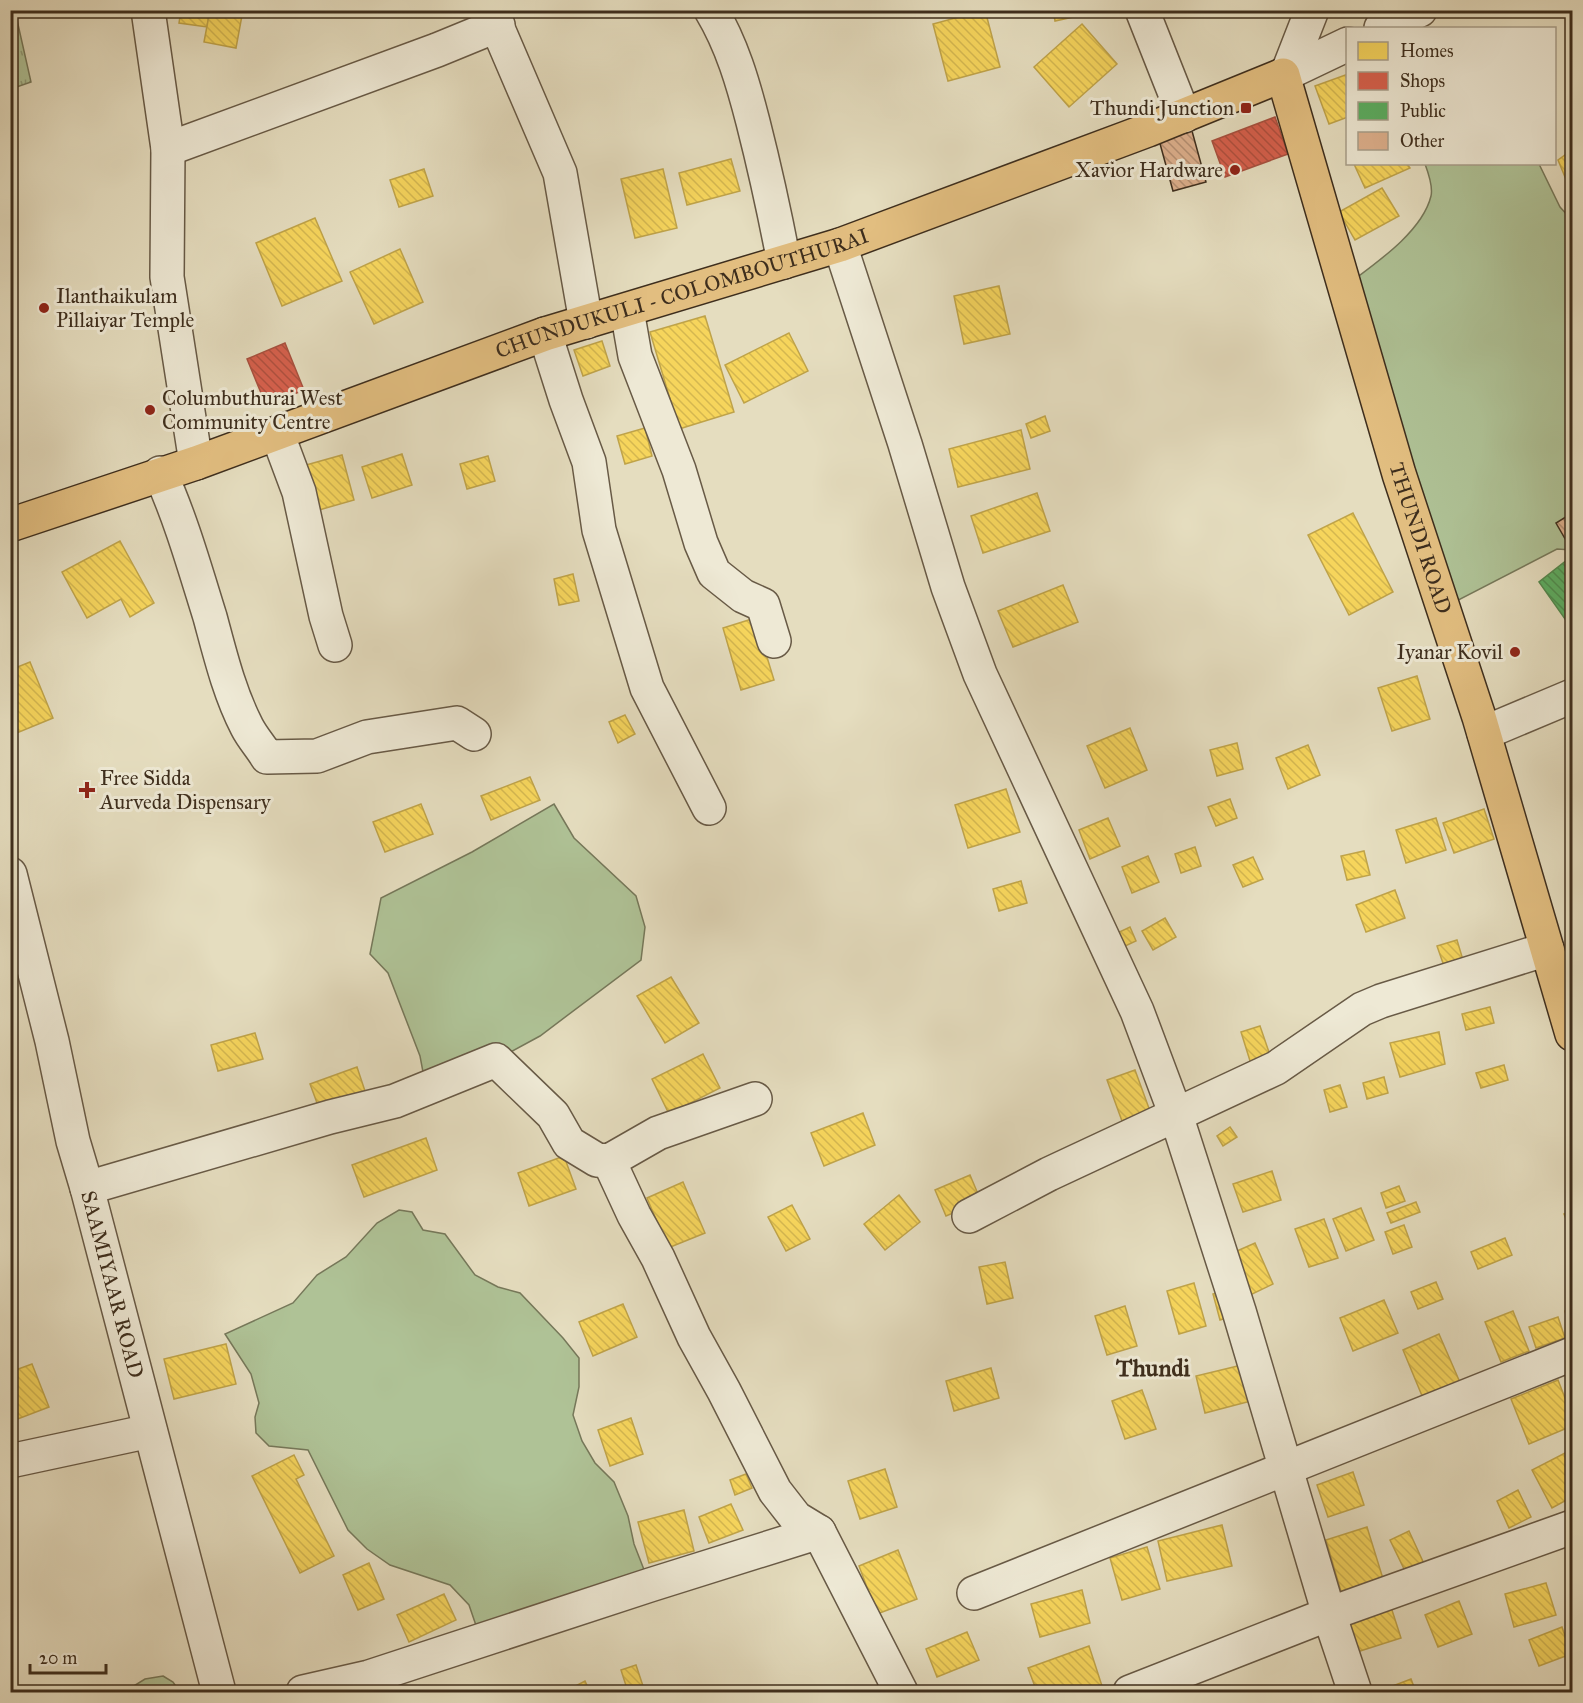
<svg xmlns="http://www.w3.org/2000/svg" width="1583" height="1703" font-family="'IM FELL Great Primer',serif">
<defs>
<pattern id="park-tufts" width="24" height="20" patternUnits="userSpaceOnUse" patternTransform="scale(1.5)"><rect width="24" height="20" fill="#afc296"/><path d="M3 7l-1-3M5 7V3M7 7l1-3M15 17l-1-3M17 17v-4M19 17l1-3" fill="none" stroke="#909e7a"/></pattern>
<pattern id="homes-back-hatch" width="6" height="6" patternUnits="userSpaceOnUse" patternTransform="scale(1.5)"><rect width="6" height="6" fill="#f6d55c"/><path d="M-1 5l2 2M0 0l6 6M5-1l2 2" fill="none" stroke="#d4b750"/></pattern>
<pattern id="shops-back-hatch" width="6" height="6" patternUnits="userSpaceOnUse" patternTransform="scale(1.5)"><rect width="6" height="6" fill="#d6604d"/><path d="M-1 5l2 2M0 0l6 6M5-1l2 2" fill="none" stroke="#af503f"/></pattern>
<pattern id="public-back-hatch" width="6" height="6" patternUnits="userSpaceOnUse" patternTransform="scale(1.5)"><rect width="6" height="6" fill="#5aae61"/><path d="M-1 5l2 2M0 0l6 6M5-1l2 2" fill="none" stroke="#4c8e4f"/></pattern>
<pattern id="building-back-hatch" width="6" height="6" patternUnits="userSpaceOnUse" patternTransform="scale(1.5)"><rect width="6" height="6" fill="#ddb08d"/><path d="M-1 5l2 2M0 0l6 6M5-1l2 2" fill="none" stroke="#b59073"/></pattern>
</defs>
<rect width="100%" height="100%" fill="#e5ddbf"/>
<filter id="stains"><feTurbulence type="fractalNoise" baseFrequency=".00333" numOctaves="4"/><feColorMatrix values="0 0 0 0 .2 0 0 0 0 .09 0 0 0 0 .02 0 0 0 .5 -.17"/></filter>
<radialGradient id="worn" r=".72"><stop offset=".6" stop-color="#630" stop-opacity="0"/><stop offset="1" stop-color="#630" stop-opacity=".3"/></radialGradient>
<g fill="#afc296" stroke="#76785a" stroke-width="1.5">
<path d="M1425,164h114l21,43 10,11h2v332l-15,-1 -114,59 -99,-321c29,-22 78,-54 87,-91 2,-9 -3,-24 -6,-32z"/>
<polygon points="554,804 574,838 636,896 645,927 641,960 540,1036 496,1060 426,1088 420,1056 388,973 370,954 381,898 472,852"/>
<polygon points="399,1210 412,1212 423,1230 445,1234 475,1275 498,1287 520,1293 563,1338 579,1358 579,1387 573,1415 582,1441 595,1463 614,1482 628,1516 634,1544 650,1585 481,1640 469,1605 450,1585 390,1565 367,1549 348,1530 308,1450 269,1446 256,1433 255,1417 259,1403 251,1374 225,1334 293,1303 317,1275 346,1257 377,1223"/>
<polygon points="163,1676 173,1682 180,1692 124,1692 145,1679"/>
</g>
<polygon fill="url(#park-tufts)" stroke="#76785a" stroke-width="1.5" points="10,11 15,11 31,82 11,89"/>
<g fill="url(#homes-back-hatch)" stroke="#bfa349" stroke-width="1.5">
<polygon points="181,10 210,10 207,27 179,23"/>
<polygon points="210,10 243,10 236,48 204,42"/>
<polygon points="985,10 1000,67 948,81 933,24"/>
<polygon points="990,10 1020,10 991,17"/>
<polygon points="1053,10 1101,10 1101,11 1055,21"/>
<polygon points="1082,24 1117,64 1069,107 1034,67"/>
<polygon points="1348,74 1348,117 1329,124 1315,86"/>
<polygon points="1572,150 1572,194 1558,160"/>
<polygon points="731,159 740,191 687,205 679,173"/>
<polygon points="1354,164 1407,164 1410,168 1365,188"/>
<polygon points="424,169 433,196 399,207 390,180"/>
<polygon points="663,169 677,228 635,238 621,179"/>
<polygon points="1382,188 1399,216 1355,240 1339,212"/>
<polygon points="315,218 342,281 282,306 256,243"/>
<polygon points="400,249 423,302 374,324 350,272"/>
<polygon points="999,286 1010,334 964,344 954,296"/>
<polygon points="705,316 734,412 679,429 650,332"/>
<polygon points="789,333 808,371 744,403 725,365"/>
<polygon points="602,341 610,366 583,376 574,350"/>
<polygon points="1045,416 1050,431 1031,438 1026,424"/>
<polygon points="645,428 652,456 625,464 617,436"/>
<polygon points="1021,430 1030,469 958,487 949,449"/>
<polygon points="402,454 412,485 372,498 362,467"/>
<polygon points="342,455 354,500 319,510 306,465"/>
<polygon points="488,456 495,481 467,489 460,464"/>
<polygon points="1037,493 1050,531 983,553 971,516"/>
<polygon points="1353,513 1393,592 1349,615 1308,535"/>
<polygon points="120,541 154,603 130,617 121,599 87,618 62,572"/>
<polygon points="573,574 579,601 559,605 554,579"/>
<polygon points="1063,585 1078,622 1013,647 998,611"/>
<polygon points="755,618 774,680 741,690 723,628"/>
<polygon points="30,662 53,718 12,735 10,670"/>
<polygon points="1417,676 1430,719 1392,731 1378,688"/>
<polygon points="625,715 635,734 618,743 609,722"/>
<polygon points="1130,728 1147,770 1105,788 1087,746"/>
<polygon points="1237,743 1243,769 1217,776 1210,750"/>
<polygon points="1308,745 1320,775 1288,789 1276,758"/>
<polygon points="530,777 540,800 491,820 481,796"/>
<polygon points="1006,789 1020,832 968,848 955,805"/>
<polygon points="1230,799 1237,818 1216,826 1208,807"/>
<polygon points="421,804 433,834 385,852 373,822"/>
<polygon points="1484,809 1494,839 1454,853 1443,823"/>
<polygon points="1108,818 1120,846 1090,859 1079,830"/>
<polygon points="1436,818 1446,850 1406,863 1396,830"/>
<polygon points="1195,847 1201,866 1181,873 1175,854"/>
<polygon points="1364,851 1370,875 1347,880 1341,856"/>
<polygon points="1148,856 1159,882 1132,893 1122,867"/>
<polygon points="1253,857 1263,879 1243,887 1233,865"/>
<polygon points="1021,881 1027,903 999,911 993,889"/>
<polygon points="1395,890 1405,918 1366,932 1356,905"/>
<polygon points="1165,918 1176,937 1153,950 1142,931"/>
<polygon points="1130,927 1136,941 1121,948 1115,934"/>
<polygon points="1457,940 1463,960 1444,966 1437,946"/>
<polygon points="671,977 699,1023 665,1043 637,996"/>
<polygon points="1490,1007 1494,1023 1466,1030 1462,1014"/>
<polygon points="1260,1026 1271,1058 1251,1064 1241,1032"/>
<polygon points="1439,1032 1445,1064 1400,1077 1390,1043"/>
<polygon points="255,1033 263,1059 218,1071 211,1045"/>
<polygon points="703,1054 720,1088 669,1114 652,1079"/>
<polygon points="1504,1065 1508,1080 1481,1088 1476,1073"/>
<polygon points="357,1067 366,1094 320,1111 310,1084"/>
<polygon points="1135,1070 1150,1111 1122,1121 1107,1080"/>
<polygon points="1384,1077 1388,1093 1367,1099 1363,1083"/>
<polygon points="1340,1085 1347,1107 1330,1112 1324,1090"/>
<polygon points="863,1113 875,1145 824,1166 811,1133"/>
<polygon points="1230,1127 1237,1137 1223,1146 1217,1136"/>
<polygon points="426,1138 437,1170 364,1197 352,1165"/>
<polygon points="564,1156 576,1189 529,1206 518,1173"/>
<polygon points="1272,1171 1281,1200 1243,1212 1233,1184"/>
<polygon points="970,1175 981,1201 946,1216 935,1190"/>
<polygon points="683,1182 705,1233 668,1248 647,1198"/>
<polygon points="1399,1186 1405,1201 1386,1208 1381,1193"/>
<polygon points="899,1195 920,1222 885,1250 864,1224"/>
<polygon points="1416,1202 1420,1212 1391,1223 1387,1213"/>
<polygon points="792,1205 810,1239 786,1251 768,1217"/>
<polygon points="1361,1208 1374,1240 1346,1251 1333,1219"/>
<polygon points="1572,1211 1572,1234 1564,1214"/>
<polygon points="1324,1219 1338,1258 1309,1267 1295,1229"/>
<polygon points="1404,1225 1412,1247 1393,1254 1385,1232"/>
<polygon points="1505,1238 1512,1255 1478,1269 1471,1252"/>
<polygon points="1255,1243 1273,1284 1246,1297 1228,1255"/>
<polygon points="1005,1262 1013,1298 987,1304 979,1267"/>
<polygon points="1436,1282 1443,1299 1418,1309 1411,1292"/>
<polygon points="1194,1283 1206,1326 1179,1334 1167,1291"/>
<polygon points="1226,1290 1233,1316 1220,1320 1213,1294"/>
<polygon points="1384,1300 1398,1333 1353,1351 1340,1318"/>
<polygon points="623,1304 637,1337 593,1356 579,1322"/>
<polygon points="1125,1306 1137,1346 1107,1355 1095,1316"/>
<polygon points="1572,1309 1572,1340 1565,1311"/>
<polygon points="1513,1311 1529,1351 1501,1362 1485,1322"/>
<polygon points="1558,1317 1565,1338 1536,1348 1529,1327"/>
<polygon points="1439,1334 1462,1387 1425,1403 1403,1350"/>
<polygon points="226,1344 236,1384 174,1399 164,1359"/>
<polygon points="32,1364 49,1407 10,1422 10,1372"/>
<polygon points="1242,1365 1251,1401 1205,1413 1196,1376"/>
<polygon points="991,1368 999,1398 954,1411 946,1381"/>
<polygon points="1558,1380 1572,1416 1572,1426 1529,1444 1511,1399"/>
<polygon points="1142,1390 1156,1429 1125,1439 1112,1401"/>
<polygon points="631,1418 643,1454 610,1466 598,1430"/>
<polygon points="1565,1453 1572,1468 1572,1497 1552,1508 1532,1470"/>
<polygon points="294,1455 304,1475 296,1479 334,1556 300,1573 252,1476"/>
<polygon points="885,1469 897,1507 860,1519 848,1481"/>
<polygon points="1353,1472 1364,1505 1328,1517 1317,1485"/>
<polygon points="746,1474 752,1488 735,1495 730,1480"/>
<polygon points="1518,1490 1531,1517 1509,1528 1497,1501"/>
<polygon points="731,1504 743,1530 709,1543 699,1517"/>
<polygon points="684,1510 694,1551 649,1563 638,1522"/>
<polygon points="1222,1525 1232,1566 1167,1581 1158,1541"/>
<polygon points="1367,1527 1384,1582 1342,1595 1326,1540"/>
<polygon points="1409,1531 1425,1566 1407,1575 1390,1540"/>
<polygon points="1147,1547 1160,1589 1122,1600 1110,1558"/>
<polygon points="898,1550 917,1599 877,1614 859,1566"/>
<polygon points="369,1563 384,1599 358,1610 343,1575"/>
<polygon points="1546,1583 1556,1615 1514,1627 1505,1594"/>
<polygon points="1082,1590 1090,1623 1040,1637 1031,1604"/>
<polygon points="444,1594 456,1620 409,1642 397,1615"/>
<polygon points="1459,1601 1472,1634 1438,1647 1425,1615"/>
<polygon points="1391,1607 1401,1638 1357,1652 1347,1621"/>
<polygon points="1562,1627 1571,1654 1539,1666 1529,1640"/>
<polygon points="967,1632 979,1660 937,1677 926,1649"/>
<polygon points="1089,1646 1102,1686 1083,1692 1037,1692 1028,1668"/>
<polygon points="636,1665 645,1692 628,1692 621,1670"/>
<polygon points="1411,1679 1416,1692 1377,1692"/>
<polygon points="585,1681 590,1692 567,1692 566,1691"/>
</g>
<g fill="url(#shops-back-hatch)" stroke="#a8513f" stroke-width="1.5">
<polygon points="1275,117 1288,154 1225,177 1212,141"/>
<polygon points="285,343 304,390 266,405 247,359"/>
</g>
<polygon fill="url(#public-back-hatch)" stroke="#52884d" stroke-width="1.5" points="1572,556 1572,629 1539,582"/>
<g fill="url(#building-back-hatch)" stroke="#3e2e1d" stroke-width="1.5">
<polygon points="1192,131 1206,182 1173,191 1159,140"/>
<polygon points="1572,513 1572,548 1571,549 1556,523"/>
</g>
<g fill="none" stroke-linecap="round" stroke-linejoin="round">
<defs>
<g id="minor">
<polyline points="148,10 168,149 167,277 196,463"/>
<polyline points="490,10 560,173 586,322"/>
<path d="M711,10c21,35 32,73 42,112 12,47 22,93 31,140"/>
<polyline points="1142,10 1184,116"/>
<polyline points="1381,28 1420,10"/>
<polyline points="1287,74 1312,10"/>
<polyline points="1283,75 1348,44"/>
<polyline points="168,149 437,50 498,25"/>
<polyline points="840,245 905,444 948,587 980,674 1137,1011 1176,1115 1239,1311 1329,1614 1355,1692"/>
<polyline points="627,310 635,356 679,470 701,543 714,573 743,596 763,605 774,641"/>
<polyline points="545,334 566,400 589,462 599,530 647,688 709,808"/>
<polyline points="277,433 299,492 326,616 335,645"/>
<path d="M160,473c21,46 35,96 50,144 10,37 19,75 37,110 5,10 14,20 20,30l50,-1 50,-19 90,-14 17,11"/>
<polyline points="1484,733 1572,696"/>
<path id="s1" d="M10,874l42,167 21,100 14,47 132,504"/>
<polyline points="609,1161 634,1215 658,1258 694,1337 724,1391 775,1491 796,1518 819,1532"/>
<polyline points="87,1188 330,1117 395,1101 496,1060 553,1115 569,1143 597,1160 609,1161 658,1133 755,1099"/>
<polyline points="969,1216 1049,1174 1276,1068 1362,1009 1381,1001 1547,949"/>
<polyline points="10,1461 150,1431"/>
<polyline points="974,1593 1572,1354"/>
<polyline points="303,1692 369,1677 650,1585 819,1532 901,1692"/>
<polyline points="1130,1692 1329,1614 1572,1527"/>
</g>
<g id="major">
<path id="s2" d="M10,525l186,-62 349,-129 295,-89 308,-115 135,-55 116,399 80,243 93,317"/>
</g>
</defs>
<use href="#minor" stroke="#685a46" stroke-width="36"/>
<use href="#major" stroke="#3e2e1d" stroke-width="36"/>
<use href="#minor" stroke="#eee9d5" stroke-width="33"/>
<use href="#major" stroke="#e2be80" stroke-width="33"/>
</g>
<g fill="#8f2418" stroke="#eee9d5" stroke-width="2">
<rect x="1240" y="102" width="12" height="12" rx="3"/>
<circle cx="1235" cy="170" r="6"/>
<circle cx="44" cy="308" r="6"/>
<circle cx="150" cy="410" r="6"/>
<circle cx="1515" cy="652" r="6"/>
<path d="M84 781h6v6h6v6h-6v6h-6v-6h-6v-6h6z"/>
</g>
<g text-anchor="middle" dominant-baseline="central" stroke-width="6" stroke-linejoin="round" paint-order="stroke">
<g font-size="21" fill="#3e2e1d" stroke="#eee9d5" text-anchor="end">
<text x="1234" y="108">Thundi Junction</text>
<text x="1223" y="170">Xavior Hardware</text>
<text x="56" y="296" text-anchor="start">Ilanthaikulam<tspan x="56" dy="24">Pillaiyar Temple</tspan></text>
<text x="162" y="398" text-anchor="start">Columbuthurai West<tspan x="162" dy="24">Community Centre</tspan></text>
<text x="1503" y="652">Iyanar Kovil</text>
<text x="100" y="778" text-anchor="start">Free Sidda<tspan x="100" dy="24">Aurveda Dispensary</tspan></text>
</g>
<g font-size="21" fill="#3e2e1d" stroke="#eee9d5">
<text stroke="none"><textPath href="#s2" startOffset="711">CHUNDUKULI - COLOMBOUTHURAI</textPath></text>
<text stroke="none"><textPath href="#s2" startOffset="1834">THUNDI ROAD</textPath></text>
<text stroke="none"><textPath href="#s1" startOffset="423">SAAMIYAAR ROAD</textPath></text>
</g>
<g font-size="24" font-weight="bold" fill="#3e2e1d" stroke="#eee9d5">
<text x="1153" y="1368">Thundi</text>
</g>
</g>
<rect width="1583" height="1703" fill="none" stroke="#e5ddbf" stroke-width="36"/>
<rect x="12" y="12" width="1559" height="1679" fill="none" stroke="#3e2e1d" stroke-width="3"/>
<rect x="18" y="18" width="1547" height="1667" fill="none" stroke="#3e2e1d" stroke-width="1.5"/>
<rect x="1346" y="27" width="210" height="138" fill="#eee9d5" stroke="#a89e8b" stroke-width="1.5"/>
<rect x="1358" y="42" width="30" height="18" fill="#f6d55c" stroke="#a89e8b" stroke-width="1.5"/>
<text x="1400" y="57" font-size="18" fill="#3e2e1d">Homes</text>
<rect x="1358" y="72" width="30" height="18" fill="#d6604d" stroke="#a89e8b" stroke-width="1.5"/>
<text x="1400" y="87" font-size="18" fill="#3e2e1d">Shops</text>
<rect x="1358" y="102" width="30" height="18" fill="#5aae61" stroke="#a89e8b" stroke-width="1.5"/>
<text x="1400" y="117" font-size="18" fill="#3e2e1d">Public</text>
<rect x="1358" y="132" width="30" height="18" fill="#ddb08d" stroke="#a89e8b" stroke-width="1.5"/>
<text x="1400" y="147" font-size="18" fill="#3e2e1d">Other</text>
<path d="M30 1664v9h76v-9" fill="none" stroke="#3e2e1d" stroke-width="3"/>
<text x="39" y="1664" font-size="18" fill="#3e2e1d" stroke="#eee9d5" stroke-width="4.5" paint-order="stroke">20 m</text>
<rect width="100%" height="100%" filter="url(#stains)"/>
<rect width="100%" height="100%" fill="url(#worn)"/>
</svg>
